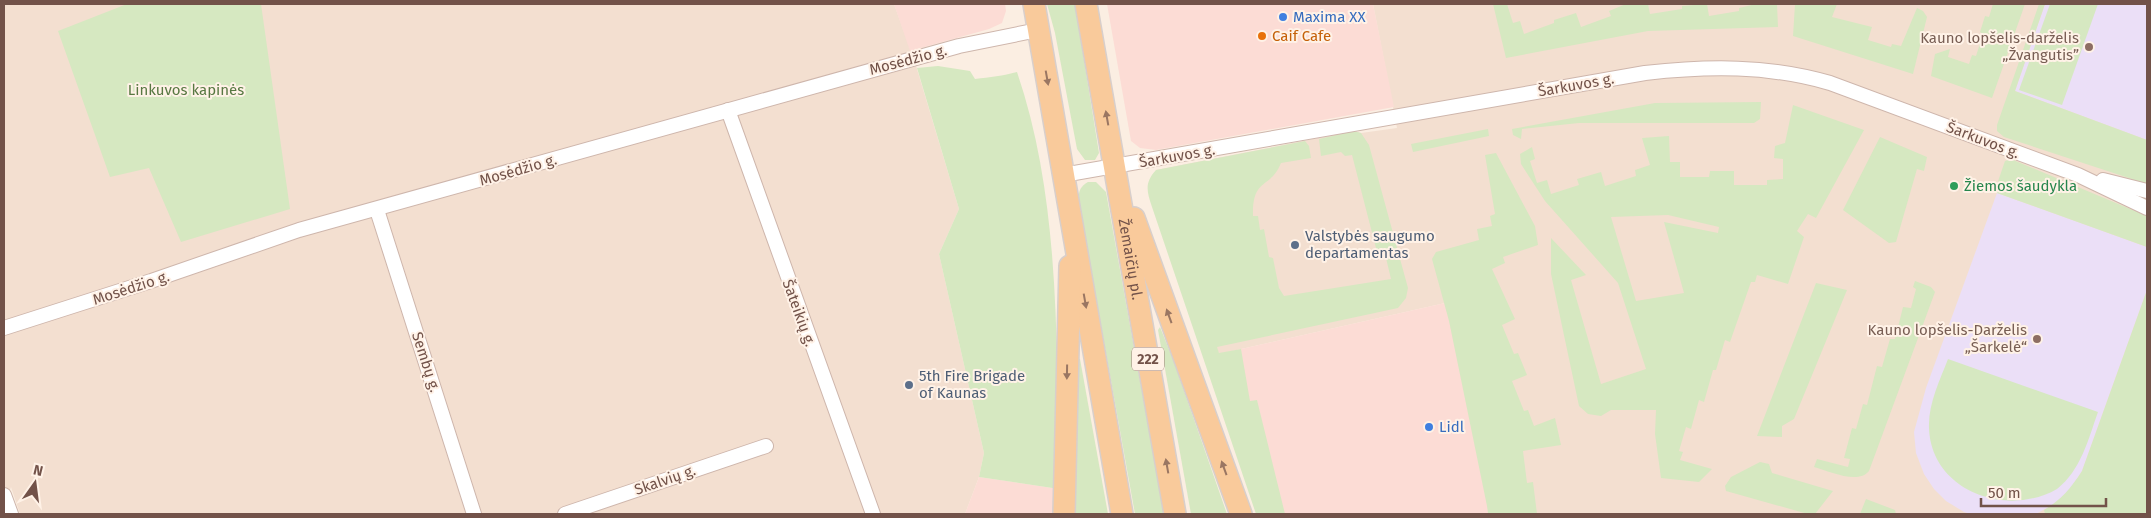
<svg xmlns="http://www.w3.org/2000/svg" width="2151" height="518" font-family="'Fira Sans',sans-serif">
<rect width="100%" height="100%" fill="#fbeee2"/>
<g fill="#f3dfd0">
<polygon points="4,4 894,4 914,59 959,209 939,254 984,453 979,477 965,514 20,514 11,487 4,508"/>
<polygon points="1373,4 2147,4 2147,514 1503,514 1445,303 1219,354 1156,170 1354,131 1361,133 1397,128"/>
</g>
<g fill="#fcdcd5">
<polygon points="894,4 1005,4 1006,11 1002,23 989,29 910,51"/>
<polygon points="1107,4 1373,4 1394,107 1156,150 1140,148 1131,141"/>
<polygon points="1458,302 1503,514 1275,514 1219,354 1445,303"/>
<polygon points="979,477 1059,489 1056,514 965,514"/>
</g>
<g fill="#ebdff7">
<polygon points="2045,4 2147,4 2147,140 2015,91"/>
<polygon points="1997,193 2147,247 2147,290 2082,471 2071,488 2056,503 2036,514 1970,514 1964,512 1946,501 1934,489 1924,474 1916,453 1914,432 1926,388"/>
</g>
<g fill="#d6e8c1" fill-rule="evenodd">
<polygon points="127,4 261,4 290,209 181,242 149,168 110,177 58,31"/>
<polygon points="1047,4 1075,4 1099,153 1095,160 1085,160 1077,149 1055,33"/>
<polygon points="1493,4 1507,4 1513,23 1520,21 1524,34 1554,23 1554,20 1576,13 1581,27 1611,16 1609,11 1626,4 1648,4 1650,14 1682,9 1682,6 1707,4 1709,16 1739,11 1739,8 1756,4 1777,4 1778,27 1648,31 1506,58"/>
<polygon points="1795,4 1837,4 1832,17 1872,27 1868,40 1891,47 1892,44 1901,46 1917,8 1923,11 1927,17 1913,74 1793,36"/>
<polygon points="1993,4 2025,4 1992,98 1931,76 1935,54 1950,49 1948,57 1969,64 1972,55 1976,56 1983,34 1980,32 1985,16 1989,17"/>
<polygon points="2039,4 2045,4 2015,91 2147,140 2147,184 2004,137 1997,131 1997,125"/>
<polygon points="2050,4 2098,4 2062,105 2019,90"/>
<path d="M938,66l32,5 5,8c15,-2 28,-3 42,-7 45,132 39,279 42,417l-80,-12 5,-24 -45,-199 20,-45 -42,-141z"/>
<polygon points="1761,102 1760,119 1754,123 1579,123 1522,129 1521,139 1513,135 1512,129 1655,103"/>
<path d="M1793,105l71,25 -48,88 -8,-4 -11,17 7,6 -16,47 -31,-9 -2,7h-4l-21,60 -5,-2 -9,30h-3l-9,32 -5,-2 -8,29 -5,-2 -7,24 4,1 -3,8 32,9 -13,13 -38,-4 -6,-44 1,-24h-45l-10,6 -13,-2 -9,-8 -28,-132v-36l35,37 -15,5 30,104 45,-15 -28,-86 -73,-82 -24,-37 -1,-10 12,-7 3,12 -5,2 7,22 10,-3 4,14 28,-9 -2,-6 24,-7 4,14 31,-10 -1,-6 15,-5 -8,-27 27,-2 1,26h10v15h29l1,-6h24v14h33v-5l16,-1v-20l-9,-1 1,-12 10,-3zM1668,215l51,12 -1,6 -54,-11 20,71 -48,8 -25,-84z"/>
<polygon points="1488,129 1489,136 1413,152 1411,144"/>
<path d="M1354,131l7,2 8,12 39,143 -2,10 -8,10 -181,39 2,6 22,-4 9,52 7,-1 28,114h-29l-104,-307c-5,-15 -8,-24 4,-37l149,-29 4,5 2,12 -30,5c-11,27 -29,14 -28,53h5l2,14 4,-1 5,28 4,1 6,30 5,8 107,-17 -5,-21 -8,-3 -1,-3 -25,-97 -7,1 -4,-4 -20,4 -2,-17z"/>
<polygon points="1880,137 1927,157 1924,171 1917,169 1896,242 1889,243 1843,210"/>
<polygon points="1496,153 1535,226 1538,245 1503,257 1505,263 1492,269 1515,319 1502,325 1514,354 1518,353 1527,375 1512,381 1524,411 1528,410 1534,426 1555,418 1561,445 1523,451 1527,483 1533,482 1537,514 1548,514 1482,514 1488,513 1487,506 1449,321 1432,259 1436,252 1479,240 1477,229 1492,226 1490,216 1495,214 1485,155"/>
<polygon points="2011,159 2147,216 2147,247 1997,193 1995,190 2005,161"/>
<path d="M1088,182h8l10,10 58,322h-29l-56,-311c-1,-10 0,-16 9,-21z"/>
<path d="M1915,281l16,6 4,5 -66,179c-11,14 -40,0 -55,-4l3,-8 31,8 2,-8 -6,-1 8,-30 4,1 7,-25 4,1 10,-39 5,1 8,-28h5l8,-32 8,1 5,-19 -3,-2z"/>
<polygon points="1816,283 1847,290 1794,419 1782,426 1782,437 1757,436"/>
<path d="M2147,290v224h-102l-1,-4c17,-10 27,-22 38,-39z"/>
<polygon points="1160,327 1174,362 1227,514 1191,514 1158,330"/>
<polygon points="1076,358 1080,359 1108,514 1073,514"/>
<path d="M1948,359l150,53c-10,28 -17,58 -41,77 -50,29 -126,2 -128,-61 -1,-24 11,-48 19,-69z"/>
<polygon points="1760,462 1769,464 1772,473 1833,491 1815,514 1808,514 1726,491 1725,486 1731,477"/>
<polygon points="1866,499 1895,510 1896,514 1860,514"/>
</g>
<g fill="none" stroke-linecap="round" stroke-linejoin="round">
<defs>
<g id="minor">
<polyline points="728,110 873,514"/>
<path d="M1063,175l582,-102c63,-7 123,-8 185,10l248,92 69,33"/>
<polyline points="2103,180 2147,191"/>
<polyline points="377,210 474,514"/>
<polyline points="4,328 151,281 299,230 959,46 1038,30"/>
<polyline points="4,495 11,514"/>
<polyline points="565,514 766,446"/>
</g>
<g id="primary">
<polyline points="1034,4 1122,514"/>
<path id="s1" d="M1086,4l89,510"/>
<polyline points="1134,218 1241,514"/>
<polyline points="1064,514 1070,266"/>
</g>
</defs>
<use href="#minor" stroke="#ceb6ac" stroke-width="16"/>
<use href="#primary" stroke="#d8cfcc" stroke-width="24"/>
<use href="#minor" stroke="#fff" stroke-width="14"/>
<use href="#primary" stroke="#f9ca9b" stroke-width="21"/>
</g>
<defs><path id="oneway-solid" d="M-6-.8H1V-3.2L6.5 0L1 3.2V.8H-6Z" transform="scale(1.25)"/></defs>
<g fill="#9a7662">
<use href="#oneway-solid" transform="translate(1047 78) rotate(80)"/>
<use href="#oneway-solid" transform="translate(1107 118) rotate(-100)"/>
<use href="#oneway-solid" transform="translate(1085 301) rotate(80)"/>
<use href="#oneway-solid" transform="translate(1169 316) rotate(-110)"/>
<use href="#oneway-solid" transform="translate(1067 372) rotate(91)"/>
<use href="#oneway-solid" transform="translate(1167 466) rotate(-100)"/>
<use href="#oneway-solid" transform="translate(1224 468) rotate(-110)"/>
</g>
<g fill="#3f7fe0" stroke="#fff2e7" stroke-width="2">
<circle cx="1283" cy="17" r="5"/>
<circle cx="1429" cy="427" r="5"/>
</g>
<circle fill="#e8710a" stroke="#fff2e7" stroke-width="2" cx="1262" cy="36" r="5"/>
<g fill="#8d6e63" stroke="#fff2e7" stroke-width="2">
<circle cx="2089" cy="47" r="5"/>
<circle cx="2037" cy="339" r="5"/>
</g>
<circle fill="#2e9e5b" stroke="#fff2e7" stroke-width="2" cx="1954" cy="186" r="5"/>
<g fill="#5c6f8a" stroke="#fff2e7" stroke-width="2">
<circle cx="1295" cy="245" r="5"/>
<circle cx="909" cy="385" r="5"/>
</g>
<g text-anchor="middle" dominant-baseline="central" stroke-width="4" stroke-linejoin="round" paint-order="stroke">
<rect fill="#fff2e7" stroke="#9c8278" stroke-width="1" x="1132" y="347.5" width="32" height="23" rx="4"/>
<g font-size="14" font-weight="bold" fill="#725249">
<text x="1148" y="359">222</text>
</g>
<g font-size="15" fill="#366cbe" stroke="#fff2e7" text-anchor="start">
<text x="1293" y="17">Maxima XX</text>
<text x="1439" y="427">Lidl</text>
</g>
<g font-size="15" fill="#c56008" stroke="#fff2e7" text-anchor="start">
<text x="1272" y="36">Caif Cafe</text>
</g>
<g font-size="15" fill="#785e54" stroke="#fff2e7" text-anchor="end">
<text x="2079" y="38">Kauno lopšelis-darželis<tspan x="2079" dy="17">„Žvangutis”</tspan></text>
<text x="2027" y="330">Kauno lopšelis-Darželis<tspan x="2027" dy="17">„Šarkelė“</tspan></text>
</g>
<g font-size="15" fill="#725249" stroke="#fff2e7">
<text transform="translate(908 60) rotate(-15)">Mosėdžio g.</text>
<text transform="translate(1576 85) rotate(-10)">Šarkuvos g.</text>
<text transform="translate(1983 140) rotate(21)">Šarkuvos g.</text>
<text transform="translate(1177 156) rotate(-10)">Šarkuvos g.</text>
<text transform="translate(518 170) rotate(-16)">Mosėdžio g.</text>
<text stroke="none"><textPath href="#s1" startOffset="259">Žemaičių pl.</textPath></text>
<text transform="translate(131 288) rotate(-18)">Mosėdžio g.</text>
<text transform="translate(799 313) rotate(70)">Šateikių g.</text>
<text transform="translate(426 362) rotate(72)">Sembų g.</text>
<text transform="translate(665 480) rotate(-19)">Skalvių g.</text>
</g>
<g font-size="15" fill="#587842" stroke="#fff2e7">
<text x="186" y="90">Linkuvos kapinės</text>
</g>
<g font-size="15" fill="#27864d" stroke="#fff2e7" text-anchor="start">
<text x="1964" y="186">Žiemos šaudykla</text>
</g>
<g font-size="15" fill="#4e5e75" stroke="#fff2e7" text-anchor="start">
<text x="1305" y="236">Valstybės saugumo<tspan x="1305" dy="17">departamentas</tspan></text>
<text x="919" y="376">5th Fire Brigade<tspan x="919" dy="17">of Kaunas</tspan></text>
</g>
</g>
<rect width="2151" height="518" fill="none" stroke="#725249" stroke-width="10"/>
<g transform="translate(35 483) rotate(14)" stroke="#fff2e7" stroke-width="4" paint-order="stroke">
<path d="M0-4L9 19L0 12L-9 19Z" fill="#725249"/>
<text y="-8" font-size="14" font-weight="bold" text-anchor="middle" fill="#725249">N</text>
</g>
<path d="M1981 498v8h125v-8" fill="none" stroke="#725249" stroke-width="2.5"/>
<text x="1988" y="498" font-size="15" fill="#725249" stroke="#fff2e7" stroke-width="4" paint-order="stroke">50 m</text>
</svg>
